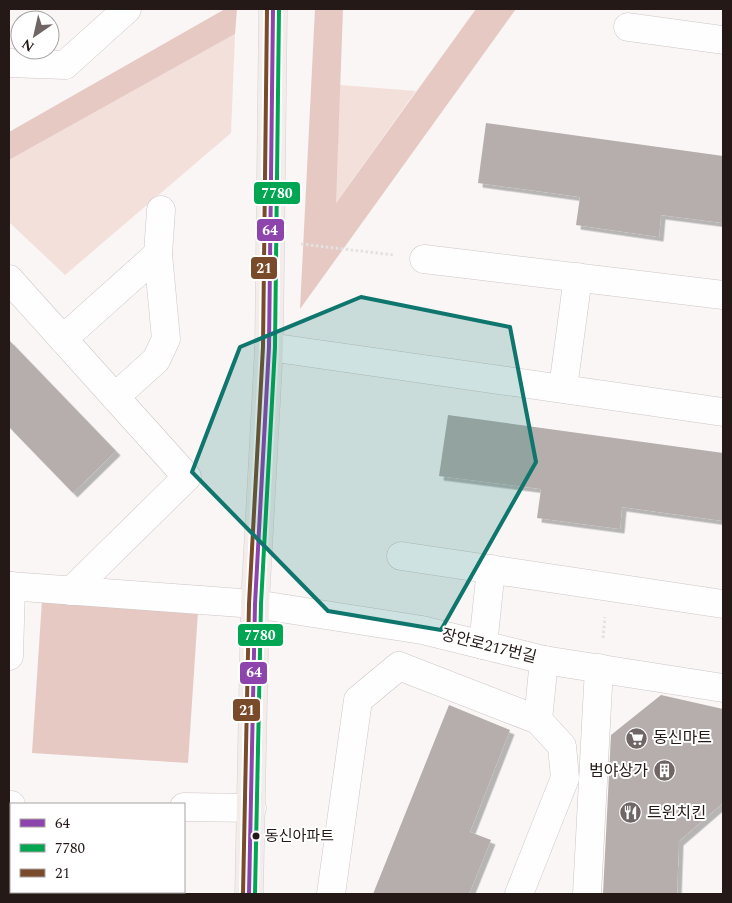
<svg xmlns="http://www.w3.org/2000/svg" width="732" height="903" font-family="Spectral,'Noto Sans KR',serif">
<defs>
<filter id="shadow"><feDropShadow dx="4.5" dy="4.5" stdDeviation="0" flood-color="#0004"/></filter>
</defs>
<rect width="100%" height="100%" fill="#f9f6f5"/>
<g fill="#f4e0db">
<polygon points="235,34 231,133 65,275 9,222 9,160"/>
<polygon points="340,85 416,91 335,204"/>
</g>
<g fill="#e6c9c3">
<polygon points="225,9 237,9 235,34 9,160 9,132"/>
<polygon points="315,9 343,9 336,203 476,9 516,9 300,309"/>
<polygon points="42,600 198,611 188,763 32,753"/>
</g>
<g fill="#b5aead" filter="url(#shadow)">
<polygon points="486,123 723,156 723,223 661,215 659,237 576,225 580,197 478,183"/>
<polygon points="9,340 116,451 73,493 9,427"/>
<polygon points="448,415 723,453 723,521 622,507 620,529 537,518 541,489 439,476"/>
<polygon points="661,695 723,709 723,803 679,841 677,894 603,894 611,735"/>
<polygon points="449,705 510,730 470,832 491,840 469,894 373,894"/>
</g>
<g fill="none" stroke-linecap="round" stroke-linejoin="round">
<defs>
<g id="minor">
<polyline points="628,27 723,40"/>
<polyline points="9,63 65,65 127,9"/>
<polyline points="158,254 161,210"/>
<polyline points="424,259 723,295"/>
<polyline points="9,279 187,477 71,591"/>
<polyline points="63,339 158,254 166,339 156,360 115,397"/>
<polyline points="269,347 723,412"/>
<polyline points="563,388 578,277"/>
<polyline points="401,556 723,604"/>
<polyline points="9,586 255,604 422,630 544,660 723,688"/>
<polyline points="483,645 491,569"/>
<polyline points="9,656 11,586"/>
<polyline points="9,805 11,805"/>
<polyline points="184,807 252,808"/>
<polyline points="331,894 358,700 399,666 538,720"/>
<polyline points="519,894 565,778 562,746 538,720 544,660"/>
<polyline points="587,894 599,668"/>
</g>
<polyline id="major" points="249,894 255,604 269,347 273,9"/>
</defs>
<use href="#minor" stroke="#cec6c5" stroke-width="29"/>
<use href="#major" stroke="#d5d2d1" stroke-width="29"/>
<g stroke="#e4e2e1" stroke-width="3" stroke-dasharray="2.5 2.5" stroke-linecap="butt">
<polyline points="301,244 394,255"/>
<polyline points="603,638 605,617"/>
</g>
<use href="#minor" stroke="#fefefe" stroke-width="28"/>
<use href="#major" stroke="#f2ecea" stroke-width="28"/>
<defs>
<polyline id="bus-1" points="249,894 255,604 269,347 273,9"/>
<polyline id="bus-2" points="255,894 261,604 275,347 279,9"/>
<polyline id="bus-3" points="243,894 249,604 263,347 267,9"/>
</defs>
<use href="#bus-1" stroke="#fff" stroke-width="8"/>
<use href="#bus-2" stroke="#fff" stroke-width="8"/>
<use href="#bus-3" stroke="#fff" stroke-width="8"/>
<use href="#bus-1" stroke="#8e44ad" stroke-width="4"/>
<use href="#bus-2" stroke="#00a651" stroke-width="4"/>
<use href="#bus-3" stroke="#7a4b2a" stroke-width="4"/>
</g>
<path fill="#0f766e" fill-opacity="0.2" stroke="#0f766e" stroke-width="4" stroke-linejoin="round" d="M361,297l149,30 26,135 -95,168 -113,-19 -136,-139 48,-125z"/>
<defs>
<symbol id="supermarket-disc" viewBox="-11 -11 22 22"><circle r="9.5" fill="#6f6665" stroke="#fff"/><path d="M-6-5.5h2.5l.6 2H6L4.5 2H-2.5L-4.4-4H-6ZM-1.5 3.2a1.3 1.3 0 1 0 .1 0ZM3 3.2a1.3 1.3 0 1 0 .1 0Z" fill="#fff"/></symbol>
<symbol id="building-disc" viewBox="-11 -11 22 22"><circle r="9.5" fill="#6f6665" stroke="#fff"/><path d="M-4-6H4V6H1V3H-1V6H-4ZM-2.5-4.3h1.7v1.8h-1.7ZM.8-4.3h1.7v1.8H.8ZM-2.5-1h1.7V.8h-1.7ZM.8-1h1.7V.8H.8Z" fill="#fff"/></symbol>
<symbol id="restaurant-disc" viewBox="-11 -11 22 22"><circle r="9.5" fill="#6f6665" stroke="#fff"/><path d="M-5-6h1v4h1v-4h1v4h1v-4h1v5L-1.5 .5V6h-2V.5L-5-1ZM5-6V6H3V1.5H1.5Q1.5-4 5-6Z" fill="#fff"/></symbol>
</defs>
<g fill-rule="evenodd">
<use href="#supermarket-disc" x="624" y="726" width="25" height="25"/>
<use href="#building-disc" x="652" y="758" width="25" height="25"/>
<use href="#restaurant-disc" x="618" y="800" width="25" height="25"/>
</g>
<circle fill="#241917" stroke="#fff" stroke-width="2" cx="256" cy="836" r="4.5"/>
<g text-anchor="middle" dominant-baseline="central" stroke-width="4" stroke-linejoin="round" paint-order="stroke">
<g font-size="15" fill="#241917" stroke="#fff" text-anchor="start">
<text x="265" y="836">동신아파트</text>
</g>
<g font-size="16" fill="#241917" stroke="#fff">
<text transform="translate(489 646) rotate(14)">장안로217번길</text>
</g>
<g font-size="16" fill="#241917" stroke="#fff" text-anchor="start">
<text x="653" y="738">동신마트</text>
<text x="648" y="771" text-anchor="end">범야상가</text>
<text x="647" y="813">트윈치킨</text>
</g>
</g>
<g stroke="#fff" stroke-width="2">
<rect x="253" y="181" width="48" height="24" rx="5" fill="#00a651"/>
<rect x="256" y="218" width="29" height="24" rx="5" fill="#8e44ad"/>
<rect x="250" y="256" width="28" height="24" rx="5" fill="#7a4b2a"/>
<rect x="237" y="623" width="47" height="24" rx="5" fill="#00a651"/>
<rect x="239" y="661" width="29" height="24" rx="5" fill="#8e44ad"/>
<rect x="232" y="698" width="29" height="24" rx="5" fill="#7a4b2a"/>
</g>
<g font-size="14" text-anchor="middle" font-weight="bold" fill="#fff">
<text x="277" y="198">7780</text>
<text x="270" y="235">64</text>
<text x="264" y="273">21</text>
<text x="260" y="640">7780</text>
<text x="254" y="677">64</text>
<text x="247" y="715">21</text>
</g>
<rect width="732" height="903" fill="none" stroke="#241917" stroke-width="20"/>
<rect x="10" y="803" width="175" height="90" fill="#ffffff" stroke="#a7a3a2"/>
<rect x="20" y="819" width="25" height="8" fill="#8e44ad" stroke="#a7a3a2"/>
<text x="55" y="828" font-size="15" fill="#241917">64</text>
<rect x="20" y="844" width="25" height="8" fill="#00a651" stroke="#a7a3a2"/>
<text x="55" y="853" font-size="15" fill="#241917">7780</text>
<rect x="20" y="869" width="25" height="8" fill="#7a4b2a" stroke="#a7a3a2"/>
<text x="55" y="878" font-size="15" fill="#241917">21</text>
<g transform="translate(35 35) rotate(214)"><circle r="24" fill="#ffffff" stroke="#a7a3a2"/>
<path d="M0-4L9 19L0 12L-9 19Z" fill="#6f6665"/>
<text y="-8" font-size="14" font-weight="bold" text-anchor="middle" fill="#241917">N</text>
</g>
</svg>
